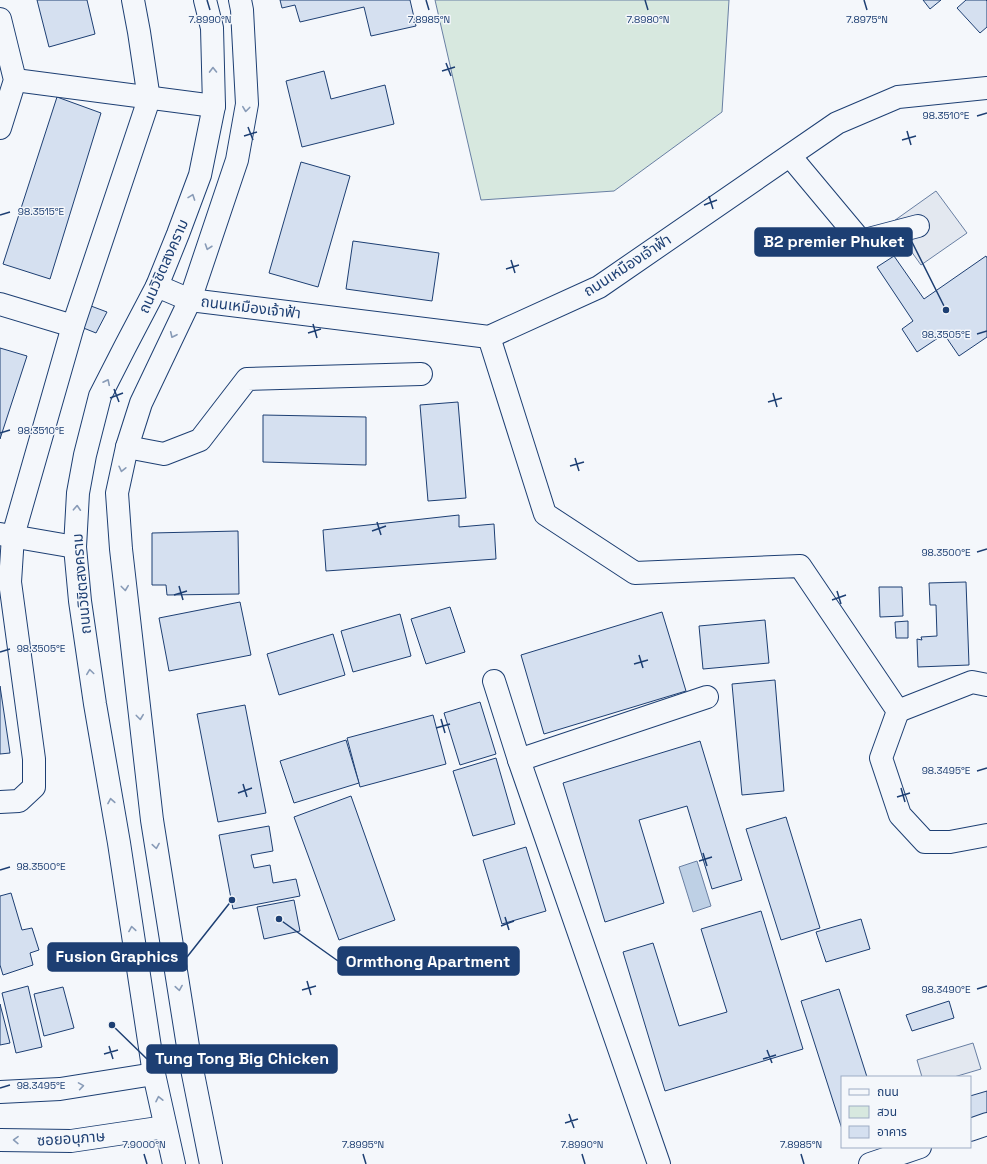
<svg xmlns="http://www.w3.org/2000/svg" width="987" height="1164" font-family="'Space Grotesk','Noto Sans Thai',sans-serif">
<rect width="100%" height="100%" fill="#f4f7fb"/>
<polygon fill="#d7e8df" stroke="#687fa3" points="435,0 729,0 722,112 614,191 481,200"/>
<g fill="#e3e8f0" stroke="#687fa3">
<polygon points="936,191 967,233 921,265 891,223"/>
<polygon points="973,1043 981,1069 954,1077 922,1077 917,1060"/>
</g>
<polygon fill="#bed0e5" stroke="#687fa3" points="697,861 711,906 693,912 679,867"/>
<g fill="#d5e0f0" stroke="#1d3f73">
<polygon points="37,0 87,0 95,34 49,47"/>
<polygon points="280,0 410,0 416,26 371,36 364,7 300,22 295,5 282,8"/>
<polygon points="923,0 941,0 930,9"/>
<polygon points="966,0 986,0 987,1 987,27 980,33 957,8"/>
<polygon points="324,71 331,99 385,85 394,124 302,147 286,81"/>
<polygon points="57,97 101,113 50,279 3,264"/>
<polygon points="301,162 350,176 318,287 269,273"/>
<polygon points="353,241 439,253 432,301 346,289"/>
<polygon points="894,256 924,299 986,256 987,258 987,337 959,356 944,334 917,352 902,329 913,321 877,267"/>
<polygon points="91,306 107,312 96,333 81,327"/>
<polygon points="0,348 27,356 0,439"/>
<polygon points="458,402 466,498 428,501 420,405"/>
<polygon points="263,415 366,417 366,465 263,462"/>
<polygon points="459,515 459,527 494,524 496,559 326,571 323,530"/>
<polygon points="238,531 239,594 167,595 166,585 152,585 152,533"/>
<polygon points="966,582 969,665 918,667 917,639 922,640 921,637 937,636 936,605 930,605 929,583"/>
<polygon points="879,587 902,587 903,616 880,617"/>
<polygon points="240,602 251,655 169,671 159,618"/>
<polygon points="450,607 465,652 426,664 411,619"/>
<polygon points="662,612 686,691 544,734 521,655"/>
<polygon points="400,614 411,656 353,672 341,631"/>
<polygon points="765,620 769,663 703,669 699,626"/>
<polygon points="908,621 908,638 896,638 895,622"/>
<polygon points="333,634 345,675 279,695 267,654"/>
<polygon points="775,680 784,791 742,795 732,684"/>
<polygon points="0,686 10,753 0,754"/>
<polygon points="480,702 496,754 460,765 444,713"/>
<polygon points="245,705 266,813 218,822 197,714"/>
<polygon points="433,715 446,764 360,787 347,738"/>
<polygon points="346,740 359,783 294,803 280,761"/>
<polygon points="700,741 742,880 712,889 687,806 639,820 664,903 605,922 563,783"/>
<polygon points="496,758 515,824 473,836 453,771"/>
<polygon points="351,796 395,920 339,940 294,817"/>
<polygon points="786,817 820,928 781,940 746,829"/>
<polygon points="269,826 273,851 251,855 254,868 270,865 273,883 296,879 300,896 233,909 219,835"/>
<polygon points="526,847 546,911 502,924 483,860"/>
<polygon points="11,893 22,930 32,928 39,950 30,953 33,965 3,975 0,965 0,896"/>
<polygon points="294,900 300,931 264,939 257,907"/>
<polygon points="761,911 803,1049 665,1091 623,952 653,943 679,1026 727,1012 701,929"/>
<polygon points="861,919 870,949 826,962 816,932"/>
<polygon points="28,986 42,1047 16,1053 2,993"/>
<polygon points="63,987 74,1028 44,1036 34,994"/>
<polygon points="839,989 867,1077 842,1077 842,1129 801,1001"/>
<polygon points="949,1001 954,1018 912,1031 906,1015"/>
<polygon points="0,1004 10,1043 0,1045"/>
<polygon points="987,1091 987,1117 970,1122 970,1096"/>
</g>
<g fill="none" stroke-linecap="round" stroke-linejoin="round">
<defs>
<g id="minor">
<polyline points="0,19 15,80 0,128"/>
<polyline points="15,80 214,106"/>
<polyline points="790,156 861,241 918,226"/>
<polyline points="157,286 190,300 489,337 599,287 837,123 898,97 987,88"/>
<polyline points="0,304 73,326"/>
<polyline points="489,337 545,514 635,573 800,566 898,711 881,758 900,815 925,842 950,842 987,835"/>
<polyline points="127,447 164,454 200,440 247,379 421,374"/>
<polyline points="0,534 75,547"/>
<polyline points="494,681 519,760 659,1164"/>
<polyline points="898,711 972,682 987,685"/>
<polyline points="519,760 707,697"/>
<polyline points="0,802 19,801 34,787 34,759 10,582 13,536 73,326 149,99 139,32 133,0"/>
<polyline points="0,1092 60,1089 154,1074"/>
<polyline points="970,1130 987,1124"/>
<polyline points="0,1140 71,1141 165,1127"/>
<polyline points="870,1164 920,1147"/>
</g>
<g id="major">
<polyline points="174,1164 154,1074 119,843 95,704 80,601 75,547 78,493 85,455 100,396 125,347 157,286 178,234 200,175 214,106 212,28 205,0"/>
<polyline points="211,1164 190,1059 152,820 121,549 117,493 127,447 141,403 190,300 237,160 247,104 242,10 240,0"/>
</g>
</defs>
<use href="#minor" stroke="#1d3f73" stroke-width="24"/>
<use href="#major" stroke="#1d3f73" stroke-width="24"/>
<use href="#minor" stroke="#f4f7fb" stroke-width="22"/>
<use href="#major" stroke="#f4f7fb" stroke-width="22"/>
</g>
<defs><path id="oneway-chevron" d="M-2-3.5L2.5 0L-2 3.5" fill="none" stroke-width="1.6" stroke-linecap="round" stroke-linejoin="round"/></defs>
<g stroke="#889bb7">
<use href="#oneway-chevron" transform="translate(213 70) rotate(-91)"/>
<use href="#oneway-chevron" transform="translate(246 109) rotate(97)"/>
<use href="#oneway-chevron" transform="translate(192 197) rotate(-70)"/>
<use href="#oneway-chevron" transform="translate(208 247) rotate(109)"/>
<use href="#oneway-chevron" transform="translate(173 335) rotate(115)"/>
<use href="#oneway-chevron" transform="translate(107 382) rotate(-64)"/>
<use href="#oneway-chevron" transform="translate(122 469) rotate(103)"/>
<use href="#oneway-chevron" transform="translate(77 508) rotate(-87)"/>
<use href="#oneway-chevron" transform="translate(125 588) rotate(83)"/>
<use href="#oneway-chevron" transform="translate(90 672) rotate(-98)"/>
<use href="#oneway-chevron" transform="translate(140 717) rotate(83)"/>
<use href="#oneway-chevron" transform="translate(111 801) rotate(-100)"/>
<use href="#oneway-chevron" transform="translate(156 846) rotate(81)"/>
<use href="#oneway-chevron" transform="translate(132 929) rotate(-99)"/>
<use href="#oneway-chevron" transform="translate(179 988) rotate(81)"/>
<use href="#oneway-chevron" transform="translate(81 1086) rotate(-9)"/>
<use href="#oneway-chevron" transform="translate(159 1099) rotate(-102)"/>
<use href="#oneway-chevron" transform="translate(16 1140) rotate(-179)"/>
</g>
<path fill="none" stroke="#1d3f73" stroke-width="1.5" d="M207,0l3,10M426,0l3,10M645,0l3,10M864,0l3,10M446,63l5,13M442,71l13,-4M977,116l10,-3M248,127l5,13M907,131l4,14M244,136l13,-4M902,140l14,-4M709,196l4,13M704,205l13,-5M0,215l10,-3M511,260l4,13M506,269l13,-4M313,324l4,14M308,333l13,-4M977,334l10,-3M114,389l5,13M773,393l4,14M110,398l13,-5M768,402l14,-4M0,433l10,-3M575,458l4,13M570,466l14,-4M377,522l4,13M372,531l14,-5M977,552l10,-3M179,586l4,14M837,591l4,13M174,595l13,-4M832,600l14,-5M0,652l10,-3M639,655l4,13M634,664l14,-4M441,719l4,14M436,728l14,-4M977,771l10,-3M243,784l4,13M901,788l4,14M238,793l14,-5M897,797l13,-4M703,853l4,13M699,861l13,-4M0,870l10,-3M505,917l4,13M501,926l13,-5M307,981l4,14M977,989l10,-3M302,990l14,-4M109,1046l4,13M767,1050l5,13M104,1054l14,-4M763,1059l13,-4M0,1088l10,-3M569,1114l5,14M565,1123l13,-4M144,1154l3,10M363,1154l3,10M582,1154l3,10M801,1154l3,10"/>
<g text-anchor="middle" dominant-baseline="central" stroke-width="3" stroke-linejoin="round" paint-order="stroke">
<g font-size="15" fill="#1d3f73" stroke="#f4f7fb">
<text transform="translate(627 265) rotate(-33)">ถนนเหมืองเจ้าฟ้า</text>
<text transform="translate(163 266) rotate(-66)">ถนนวิชิตสงคราม</text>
<text transform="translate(251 307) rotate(7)">ถนนเหมืองเจ้าฟ้า</text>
<text transform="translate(81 584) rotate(-95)">ถนนวิชิตสงคราม</text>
<text transform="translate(71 1138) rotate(-4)">ซอยอนุภาษ</text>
</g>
</g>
<g font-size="10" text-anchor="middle" fill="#1d3f73" stroke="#f4f7fb" stroke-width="3" stroke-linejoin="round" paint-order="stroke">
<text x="210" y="23">7.8990°N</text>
<text x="429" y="23">7.8985°N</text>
<text x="648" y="23">7.8980°N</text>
<text x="867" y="23">7.8975°N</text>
<text x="946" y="119">98.3510°E</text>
<text x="41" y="215">98.3515°E</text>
<text x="946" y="338">98.3505°E</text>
<text x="41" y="434">98.3510°E</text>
<text x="946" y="556">98.3500°E</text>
<text x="41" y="652">98.3505°E</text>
<text x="946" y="774">98.3495°E</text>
<text x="41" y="870">98.3500°E</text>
<text x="946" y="993">98.3490°E</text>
<text x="41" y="1089">98.3495°E</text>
<text x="144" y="1148">7.9000°N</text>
<text x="363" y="1148">7.8995°N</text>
<text x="582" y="1148">7.8990°N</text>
<text x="801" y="1148">7.8985°N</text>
</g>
<path fill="none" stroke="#1d3f73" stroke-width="1.5" d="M946 310L912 242M232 900L187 957M279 919L338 961M112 1025L147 1059"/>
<g fill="#1d3f73" stroke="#f4f7fb" stroke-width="1.5">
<circle cx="946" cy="310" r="4"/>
<circle cx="232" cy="900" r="4"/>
<circle cx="279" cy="919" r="4"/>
<circle cx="112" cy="1025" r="4"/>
</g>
<g fill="#1d3f73" stroke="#1d3f73" stroke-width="1.5">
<rect x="755" y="228" width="157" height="28" rx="4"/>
<rect x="48" y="943" width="139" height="28" rx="4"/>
<rect x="338" y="947" width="181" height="28" rx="4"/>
<rect x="147" y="1045" width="190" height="28" rx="4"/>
</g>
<g font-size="16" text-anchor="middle" font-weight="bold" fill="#fff">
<text x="834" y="247">B2 premier Phuket</text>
<text x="117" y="962">Fusion Graphics</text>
<text x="428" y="967">Ormthong Apartment</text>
<text x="242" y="1064">Tung Tong Big Chicken</text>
</g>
<rect x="841" y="1076" width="130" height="72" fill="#f4f7fb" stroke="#9eadc5"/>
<rect x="849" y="1089" width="20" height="6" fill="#f4f7fb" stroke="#9eadc5"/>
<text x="877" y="1096" font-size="12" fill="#1d3f73">ถนน</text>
<rect x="849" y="1106" width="20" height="12" fill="#d7e8df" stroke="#9eadc5"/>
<text x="877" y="1116" font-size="12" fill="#1d3f73">สวน</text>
<rect x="849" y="1126" width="20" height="12" fill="#d5e0f0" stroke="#9eadc5"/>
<text x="877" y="1136" font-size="12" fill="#1d3f73">อาคาร</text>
</svg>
